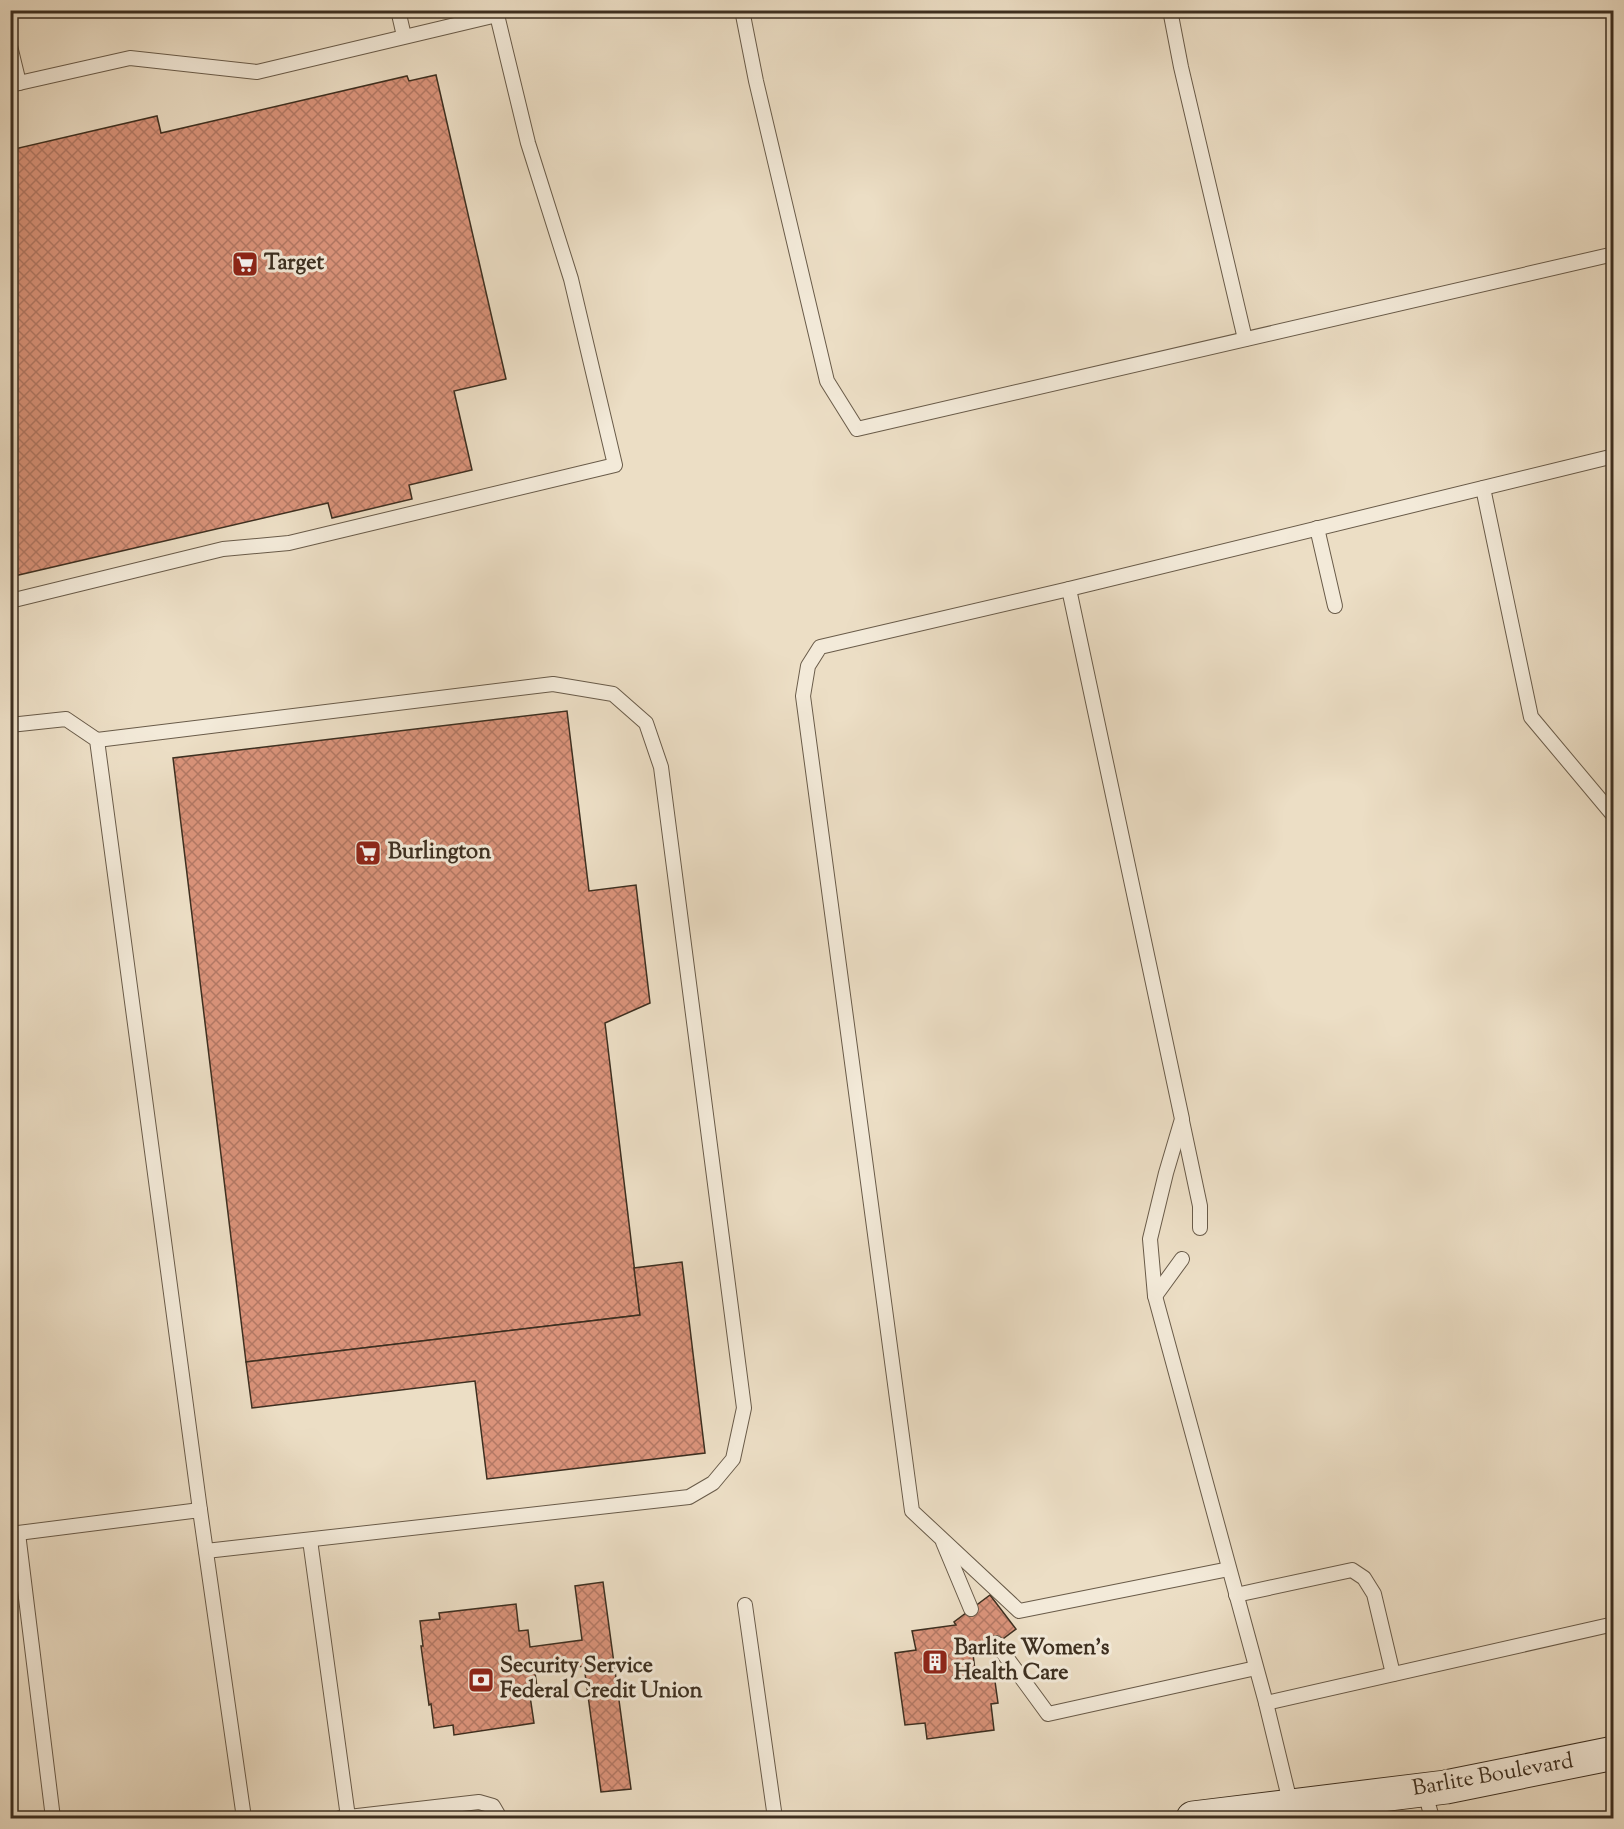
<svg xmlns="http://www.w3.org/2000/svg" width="1624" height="1829" font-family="'Sorts Mill Goudy',serif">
<defs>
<pattern id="building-cross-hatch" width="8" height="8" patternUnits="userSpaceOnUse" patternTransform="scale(1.5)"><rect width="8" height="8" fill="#da937a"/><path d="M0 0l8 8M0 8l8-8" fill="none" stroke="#b27864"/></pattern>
</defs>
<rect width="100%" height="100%" fill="#ecdec5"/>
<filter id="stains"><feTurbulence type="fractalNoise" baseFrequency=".00333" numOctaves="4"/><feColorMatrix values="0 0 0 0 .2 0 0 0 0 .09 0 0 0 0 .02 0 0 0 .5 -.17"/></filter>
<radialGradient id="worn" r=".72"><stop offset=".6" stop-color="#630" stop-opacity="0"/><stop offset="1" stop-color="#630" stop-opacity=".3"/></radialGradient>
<g fill="url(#building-cross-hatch)" stroke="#3d2f20" stroke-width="1.5">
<polygon points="436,75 506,379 454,391 472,470 409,485 412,499 332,518 328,503 10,577 10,150 157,116 161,133 407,76 409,81"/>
<polygon points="567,711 589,891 636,885 650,1003 605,1023 640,1315 246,1362 173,758"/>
<polygon points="682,1262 705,1453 487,1479 475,1381 252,1408 246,1362 640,1315 634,1268"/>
<polygon points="603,1582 631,1789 601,1792 584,1666 535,1673 537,1687 529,1689 534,1723 454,1735 453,1725 434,1728 431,1704 429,1705 421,1646 423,1646 420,1621 440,1619 439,1613 516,1604 519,1631 528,1630 530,1647 582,1640 575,1586"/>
<polygon points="990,1595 1016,1629 980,1656 972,1646 975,1670 993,1667 998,1703 991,1704 994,1730 927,1739 925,1723 905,1725 895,1653 916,1650 912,1631 956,1625 954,1622"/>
</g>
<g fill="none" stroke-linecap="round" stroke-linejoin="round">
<defs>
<g id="lane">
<polyline points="398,10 404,36"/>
<polyline points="742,10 756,81 827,381 857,429 1614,254"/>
<polyline points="1170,10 1181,67 1245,339"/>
<polyline points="10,46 19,83 11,85"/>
<polyline points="19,83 130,58 257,72 497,15 496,10"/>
<polyline points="1614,456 1069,589 1182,1119 1166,1173 1150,1239 1155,1296 1266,1703 1614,1624"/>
<polyline points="1483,488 1531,717 1614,816"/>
<polyline points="1317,528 1335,606"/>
<polyline points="1069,589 820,647 808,666 803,696 912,1511 1019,1611 1229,1569"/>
<polyline points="10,601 223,549 289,543 615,465 571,279 528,143 497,15"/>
<polyline points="10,725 66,719 97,740 200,1510"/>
<polyline points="97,740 553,684 613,694 646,723 661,767 744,1408 733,1459 713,1483 689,1497 206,1551"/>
<polyline points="1182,1121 1200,1206 1200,1228"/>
<polyline points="1155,1296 1182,1259"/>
<polyline points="18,1533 53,1818"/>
<polyline points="10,1534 200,1510 244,1818"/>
<polyline points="310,1540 348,1817"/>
<polyline points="943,1542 971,1609"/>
<polyline points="1236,1595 1352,1570 1364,1578 1374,1594 1393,1674"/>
<polyline points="745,1605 775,1818"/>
<polyline points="996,1643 1048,1714 1256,1668"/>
<polyline points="1266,1703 1291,1806"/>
<polyline points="1424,1789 1432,1818"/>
<polyline points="340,1818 479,1802 493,1806 500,1818"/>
</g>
<polyline id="secondary" points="1193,1818 1446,1787 1614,1753"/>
</defs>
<use href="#lane" stroke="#695b49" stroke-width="16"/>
<use href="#secondary" stroke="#3d2f20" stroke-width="35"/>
<use href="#lane" stroke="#f3ead9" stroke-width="14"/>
<use href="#secondary" stroke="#f3ead9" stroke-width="33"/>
</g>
<defs>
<symbol id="supermarket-square" viewBox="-11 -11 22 22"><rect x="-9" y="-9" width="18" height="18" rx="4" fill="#8f2418" stroke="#f3ead9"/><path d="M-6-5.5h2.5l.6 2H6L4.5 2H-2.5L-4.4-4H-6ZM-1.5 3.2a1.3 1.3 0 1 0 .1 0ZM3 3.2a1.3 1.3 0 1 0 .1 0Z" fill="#fff"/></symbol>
<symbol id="building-square" viewBox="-11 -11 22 22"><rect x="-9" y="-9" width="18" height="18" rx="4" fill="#8f2418" stroke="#f3ead9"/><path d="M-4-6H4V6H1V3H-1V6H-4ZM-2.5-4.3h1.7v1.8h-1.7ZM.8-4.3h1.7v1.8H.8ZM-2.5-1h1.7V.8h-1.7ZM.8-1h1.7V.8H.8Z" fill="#fff"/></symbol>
<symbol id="bank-square" viewBox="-11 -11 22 22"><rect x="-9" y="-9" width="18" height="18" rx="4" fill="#8f2418" stroke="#f3ead9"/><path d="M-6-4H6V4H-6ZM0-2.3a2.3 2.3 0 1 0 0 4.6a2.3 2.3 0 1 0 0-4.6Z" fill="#fff"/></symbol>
</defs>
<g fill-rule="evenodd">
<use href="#supermarket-square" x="230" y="249" width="30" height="30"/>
<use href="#supermarket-square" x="353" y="838" width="30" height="30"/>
<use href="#building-square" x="920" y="1647" width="30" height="30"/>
<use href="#bank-square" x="466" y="1665" width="30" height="30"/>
</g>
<g text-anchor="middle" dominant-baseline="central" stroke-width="6" stroke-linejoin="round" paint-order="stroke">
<g font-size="22" font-weight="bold" fill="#3d2f20" stroke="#f3ead9" text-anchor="start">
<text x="264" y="264">Target</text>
<text x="388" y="853">Burlington</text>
<text x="954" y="1649">Barlite Women's<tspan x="954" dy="25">Health Care</tspan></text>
<text x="500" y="1667">Security Service<tspan x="500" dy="25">Federal Credit Union</tspan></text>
</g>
<g font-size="22" fill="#3d2f20" stroke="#f3ead9">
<text transform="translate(1493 1776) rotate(-10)">Barlite Boulevard</text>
</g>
</g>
<rect width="1624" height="1829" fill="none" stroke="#ecdec5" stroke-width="36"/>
<rect x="12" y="12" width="1600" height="1805" fill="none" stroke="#3d2f20" stroke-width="3"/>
<rect x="18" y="18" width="1588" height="1793" fill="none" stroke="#3d2f20" stroke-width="1.5"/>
<rect width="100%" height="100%" filter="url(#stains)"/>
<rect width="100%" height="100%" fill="url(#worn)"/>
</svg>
